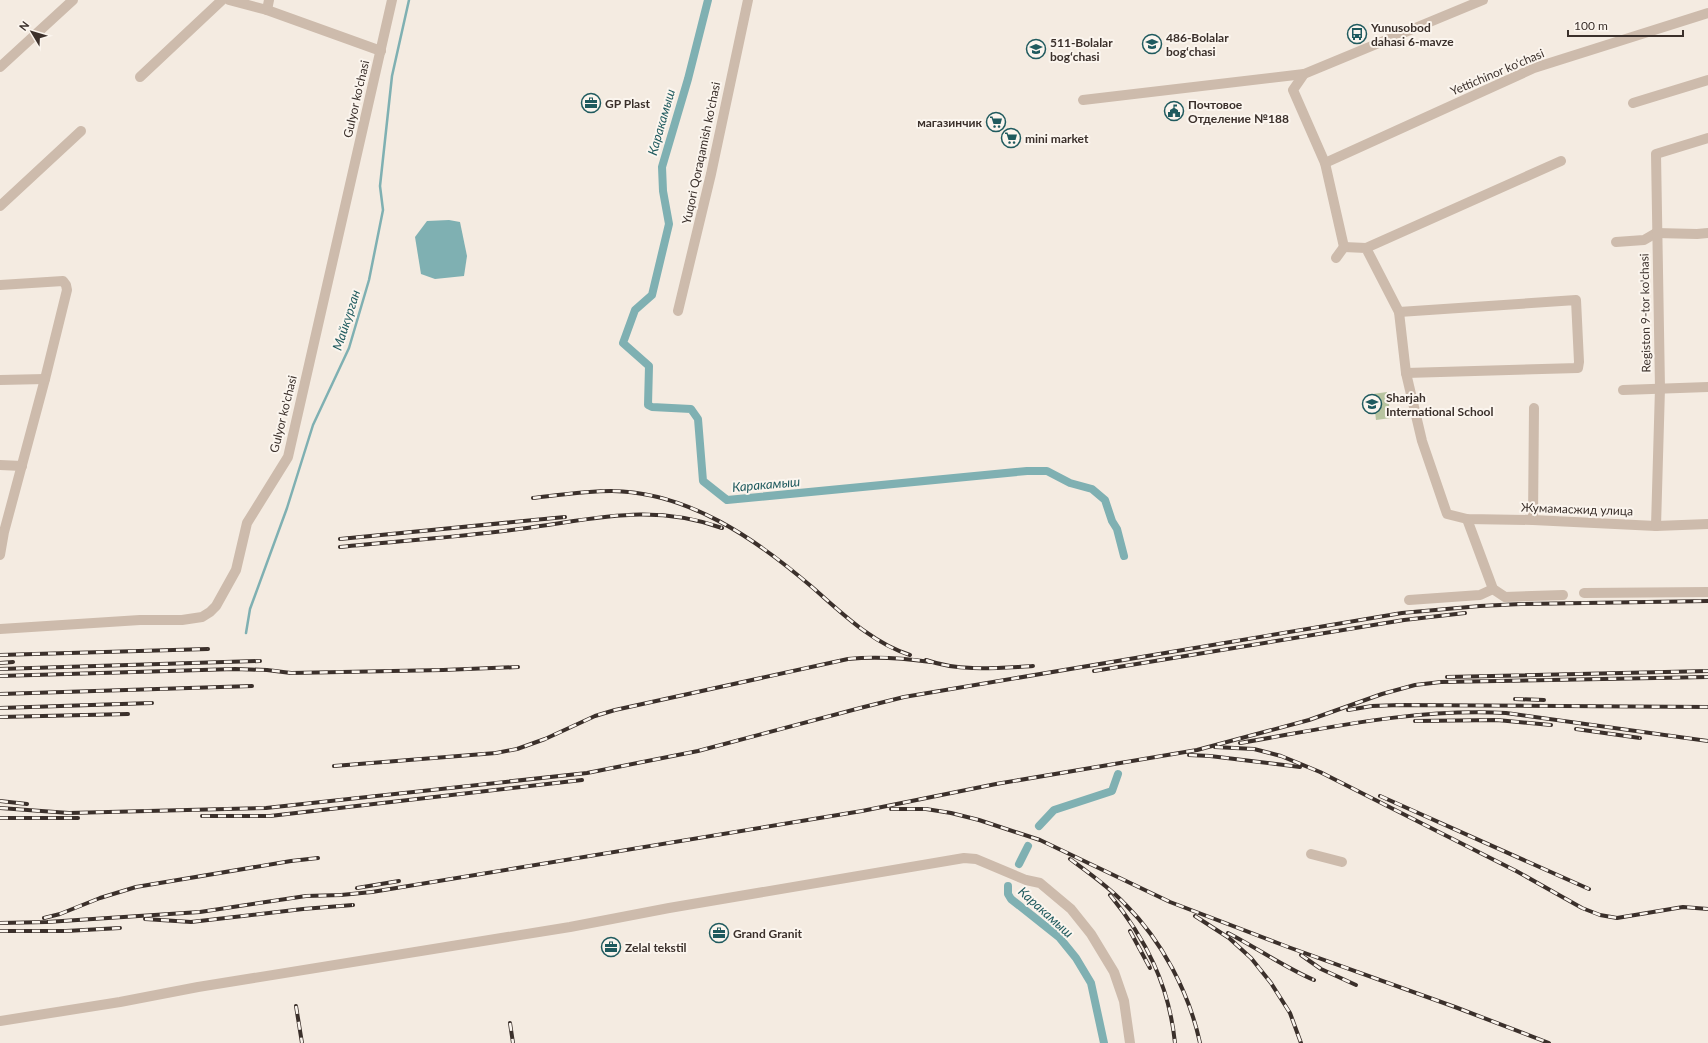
<svg xmlns="http://www.w3.org/2000/svg" width="1708" height="1043" font-family="Lato,sans-serif">
<rect width="100%" height="100%" fill="#f4ebe1"/>
<polygon fill="#b8c4a0" points="1387,392 1391,418 1376,420 1373,394"/>
<polygon fill="#7fb0b2" points="449,220 460,222 467,256 464,276 435,279 421,274 415,237 427,221"/>
<g fill="none" stroke-linecap="round" stroke-linejoin="round">
<polyline stroke="#7fb0b2" stroke-width="2.5" points="246,633 250,609 287,508 313,425 349,348 369,280 383,210 380,186 392,76 409,0"/>
<g stroke="#7fb0b2" stroke-width="8">
<polyline points="708,0 688,79 662,167 663,191 669,224 652,295 635,310 623,343 649,366 648,405 652,407 691,409 698,419 703,481 727,500 1027,471 1047,471 1070,483 1092,489 1105,500 1112,521 1117,529 1124,556"/>
<polyline points="1039,826 1054,810 1112,791 1118,774"/>
<polyline points="1019,864 1028,846"/>
<polyline points="1008,886 1008,894 1011,899 1059,937 1076,958 1091,983 1104,1043"/>
</g>
<g stroke="#cdbbac" stroke-width="10">
<polyline points="229,0 267,10 381,51"/>
<polyline points="267,10 269,0"/>
<polyline points="0,67 73,0"/>
<polyline points="140,77 222,0"/>
<polyline points="1083,100 1304,74"/>
<polyline points="1633,103 1708,80"/>
<polyline points="1325,163 1534,68 1708,13"/>
<polyline points="0,206 81,131"/>
<polyline points="1656,233 1697,234 1708,233"/>
<polyline points="1616,242 1644,240 1656,233"/>
<polyline points="1344,247 1366,248 1399,312 1406,373 1422,441 1447,514 1467,519 1533,520 1656,526 1708,524"/>
<polyline points="1344,247 1325,163 1293,90 1304,74 1483,0"/>
<polyline points="1366,248 1561,161"/>
<polyline points="1336,258 1344,247"/>
<polyline points="0,285 63,281 66,285 67,290 45,379 4,532 0,555"/>
<polyline points="678,311 711,174 748,0"/>
<polyline points="1399,312 1576,300 1579,362 1578,368 1406,373"/>
<polyline points="0,380 45,379"/>
<polyline points="1623,390 1708,387"/>
<polyline points="0,465 22,466"/>
<polyline points="1467,519 1493,589 1505,597 1563,595"/>
<polyline points="1533,520 1534,408"/>
<polyline points="1656,526 1660,388 1656,154 1708,138"/>
<polyline points="1584,593 1708,592"/>
<polyline points="1409,600 1480,595 1493,589"/>
<polyline points="0,629 140,620 182,620 202,617 210,612 216,606 236,570 247,523 288,457 392,0"/>
<polyline points="1311,854 1342,862"/>
<polyline points="0,1021 120,1002 198,987 570,927 669,908 964,858 976,859 1026,880 1040,883 1071,909 1091,934 1114,972 1124,1001 1130,1043"/>
</g>
<defs>
<g id="rail">
<path d="M533,498c26,-3 53,-7 79,-7 76,1 144,48 200,96 30,26 60,56 98,68"/>
<polyline points="340,539 565,517"/>
<path d="M340,547c59,-6 119,-10 179,-18 73,-9 130,-27 203,-1"/>
<polyline points="0,655 208,649"/>
<path d="M926,660c34,12 71,8 107,6"/>
<polyline points="0,663 13,662"/>
<polyline points="0,669 260,661"/>
<polyline points="1094,671 1404,620 1465,613"/>
<polyline points="0,676 235,669 267,670 291,673 443,670 518,667"/>
<polyline points="1447,677 1708,671"/>
<polyline points="0,694 252,686"/>
<polyline points="1515,699 1544,700"/>
<polyline points="0,708 152,703"/>
<polyline points="1348,710 1372,706 1400,705 1708,707"/>
<polyline points="0,717 128,714"/>
<polyline points="1415,721 1497,720 1551,725"/>
<polyline points="1576,729 1640,738"/>
<path d="M1240,743c88,-15 176,-35 266,-30l202,28"/>
<polyline points="1215,747 1254,749 1281,756 1320,772 1518,872 1582,908 1600,915 1617,918 1683,907 1708,909"/>
<polyline points="1189,755 1210,756 1300,767"/>
<path d="M334,766l162,-13 21,-4 28,-10 50,-23 20,-6 233,-51c28,-3 55,-1 83,3"/>
<polyline points="1380,796 1589,889"/>
<polyline points="0,801 27,804"/>
<polyline points="0,808 69,813 266,808 587,773 698,751 864,707 904,697 1402,613 1480,606 1521,604 1708,601"/>
<polyline points="891,809 926,809 951,813 979,820 1040,840 1170,902 1288,947 1455,1007 1549,1043"/>
<polyline points="202,816 270,816 582,780"/>
<polyline points="0,818 78,818"/>
<path d="M1070,859c19,14 39,28 55,45 37,37 64,88 75,139"/>
<polyline points="357,888 399,881"/>
<path d="M1110,895c36,44 59,90 65,148"/>
<polyline points="1195,916 1229,938 1251,958 1271,983 1290,1013 1301,1043"/>
<polyline points="44,918 60,914 100,898 136,887 291,861 318,858"/>
<polyline points="145,919 191,922 303,909 353,905"/>
<polyline points="0,923 47,922 200,912 306,896 341,895 372,892 862,811 996,784 1197,750 1309,720 1382,694 1415,685 1441,682 1708,677"/>
<polyline points="0,931 66,931 120,928"/>
<polyline points="1130,931 1150,968"/>
<path d="M1228,933c29,15 56,34 86,47"/>
<polyline points="1301,955 1321,969 1356,985"/>
<polyline points="296,1006 302,1043"/>
<polyline points="510,1023 513,1043"/>
</g>
</defs>
<use href="#rail" stroke="#3b302b" stroke-width="4"/>
<use href="#rail" stroke="#fbf5ee" stroke-width="2.5" stroke-dasharray="8" stroke-linecap="butt"/>
</g>
<defs>
<symbol id="bus-ring" viewBox="-11 -11 22 22"><circle r="9.5" fill="#fbf5ee" stroke="#1f5a5e" stroke-width="1.5"/><path d="M-5-6H5V4H4V6H2V4H-2V6H-4V4H-5ZM-3.5-4V0h7V-4ZM-3.5 1.2v1.5H-2V1.2ZM2 1.2v1.5H3.5V1.2Z" fill="#1f5a5e"/></symbol>
<symbol id="school-ring" viewBox="-11 -11 22 22"><circle r="9.5" fill="#fbf5ee" stroke="#1f5a5e" stroke-width="1.5"/><path d="M0-5L7-2L0 1L-7-2ZM-4 1L0 2.5L4 1V4Q0 6-4 4Z" fill="#1f5a5e"/></symbol>
<symbol id="office-ring" viewBox="-11 -11 22 22"><circle r="9.5" fill="#fbf5ee" stroke="#1f5a5e" stroke-width="1.5"/><path d="M-6-3h4V-5.5h4V-3h4V5H-6ZM-1-4.5V-3h2v-1.5ZM-6 0V1H6V0Z" fill="#1f5a5e"/></symbol>
<symbol id="civic-ring" viewBox="-11 -11 22 22"><circle r="9.5" fill="#fbf5ee" stroke="#1f5a5e" stroke-width="1.5"/><path d="M-.6-6.5H3V-4.5H.6V-3L4-1V1h2V6H-6V1h2V-1L-.6-3ZM-1.2 2.5V6h2.4V2.5Z" fill="#1f5a5e"/></symbol>
<symbol id="supermarket-ring" viewBox="-11 -11 22 22"><circle r="9.5" fill="#fbf5ee" stroke="#1f5a5e" stroke-width="1.5"/><path d="M-6-5.5h2.5l.6 2H6L4.5 2H-2.5L-4.4-4H-6ZM-1.5 3.2a1.3 1.3 0 1 0 .1 0ZM3 3.2a1.3 1.3 0 1 0 .1 0Z" fill="#1f5a5e"/></symbol>
</defs>
<g fill-rule="evenodd">
<use href="#bus-ring" x="1346" y="23" width="22" height="22"/>
<use href="#school-ring" x="1141" y="33" width="22" height="22"/>
<use href="#school-ring" x="1025" y="38" width="22" height="22"/>
<use href="#office-ring" x="580" y="92" width="22" height="22"/>
<use href="#civic-ring" x="1163" y="100" width="22" height="22"/>
<use href="#supermarket-ring" x="985" y="111" width="22" height="22"/>
<use href="#supermarket-ring" x="1000" y="127" width="22" height="22"/>
<use href="#school-ring" x="1361" y="393" width="22" height="22"/>
<use href="#office-ring" x="708" y="922" width="22" height="22"/>
<use href="#office-ring" x="600" y="936" width="22" height="22"/>
</g>
<g text-anchor="middle" dominant-baseline="central" stroke-width="4" stroke-linejoin="round" paint-order="stroke">
<g font-size="12" font-weight="bold" fill="#3b302b" stroke="#fbf5ee" text-anchor="start">
<text x="1371" y="27">Yunusobod<tspan x="1371" dy="14">dahasi 6-mavze</tspan></text>
<text x="1166" y="37">486-Bolalar<tspan x="1166" dy="14">bogʻchasi</tspan></text>
<text x="1050" y="42">511-Bolalar<tspan x="1050" dy="14">bogʻchasi</tspan></text>
<text x="605" y="103">GP Plast</text>
<text x="1188" y="104">Почтовое<tspan x="1188" dy="14">Отделение №188</tspan></text>
<text x="982" y="122" text-anchor="end">магазинчик</text>
<text x="1025" y="138">mini market</text>
<text x="1386" y="397">Sharjah<tspan x="1386" dy="14">International School</tspan></text>
<text x="733" y="933">Grand Granit</text>
<text x="625" y="947">Zelal tekstil</text>
</g>
<g font-size="12" fill="#3b302b" stroke="#fbf5ee">
<text transform="translate(1497 72) rotate(-23)">Yettichinor ko‘chasi</text>
<text transform="translate(356 99) rotate(-77)">Gulyor ko'chasi</text>
<text transform="translate(701 153) rotate(-78)">Yuqori Qoraqamish ko'chasi</text>
<text transform="translate(1645 313) rotate(-91)">Registon 9-tor ko'chasi</text>
<text transform="translate(283 414) rotate(-76)">Gulyor ko'chasi</text>
<text transform="translate(1577 509) rotate(2)">Жумамасжид улица</text>
</g>
<g font-size="13" font-style="italic" fill="#1f5a5e" stroke="#fbf5ee">
<text transform="translate(661 122) rotate(-74)">Каракамыш</text>
<text transform="translate(346 320) rotate(-72)">Майкурган</text>
<text transform="translate(766 484) rotate(-5)">Каракамыш</text>
<text transform="translate(1046 912) rotate(42)">Каракамыш</text>
</g>
</g>
<g transform="translate(32 32) rotate(308)" stroke="#fbf5ee" stroke-width="3" paint-order="stroke">
<path d="M0-3L7 15L0 10L-7 15Z" fill="#3b302b"/>
<text y="-6" font-size="11" font-weight="bold" text-anchor="middle" fill="#3b302b">N</text>
</g>
<path d="M1568 30v6h115v-6" fill="none" stroke="#3b302b" stroke-width="2"/>
<text x="1574" y="30" font-size="12" fill="#3b302b" stroke="#fbf5ee" stroke-width="3" paint-order="stroke">100 m</text>
</svg>
